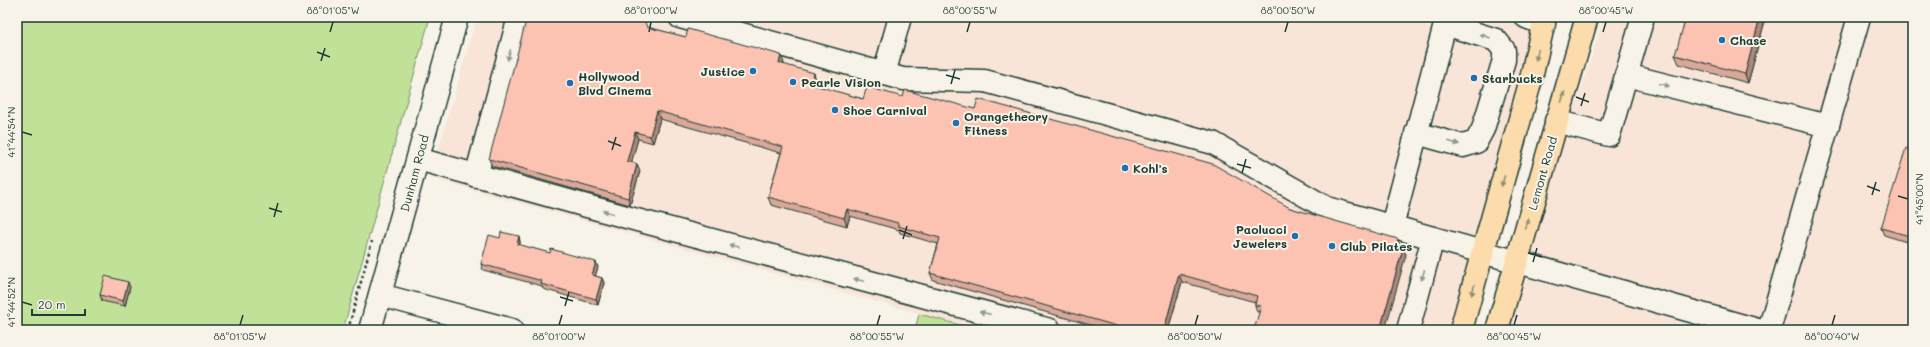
<svg xmlns="http://www.w3.org/2000/svg" width="1930" height="347" font-family="Mali,sans-serif">
<rect width="100%" height="100%" fill="#f7f3e8"/>
<filter id="ink" filterUnits="userSpaceOnUse"><feTurbulence type="fractalNoise" baseFrequency=".025" numOctaves="2"/><feDisplacementMap in="SourceGraphic" scale="8" xChannelSelector="R" yChannelSelector="G"/><feConvolveMatrix kernelMatrix="1 2 1 2 8 2 1 2 1" color-interpolation-filters="sRGB"/></filter>
<g filter="url(#ink)">
<g fill="#f8e5d8">
<polygon points="477,17 1534,17 1529,44 1448,330 979,330 430,178"/>
<polygon points="1604,17 1913,17 1913,330 1508,330 1554,163 1577,103"/>
</g>
<g fill="#c1e199" stroke="#708f66">
<polygon points="17,17 430,17 343,330 17,330"/>
<polygon points="919,314 979,330 915,330"/>
</g>
<g fill="none" stroke-linecap="round" stroke-linejoin="round">
<defs>
<g id="minor">
<polyline points="680,17 903,79 985,81 1213,143 1327,208 1758,330"/>
<polyline points="1526,17 1544,24"/>
<polyline points="884,74 900,17"/>
<polyline points="1626,75 1828,126"/>
<polyline points="1556,121 1609,135 1643,17"/>
<polyline points="1416,133 1463,146 1476,142 1483,129 1504,60 1504,50 1496,40 1445,24"/>
<polyline points="418,159 637,220 1050,330"/>
<polyline points="476,176 519,17"/>
<polyline points="1392,226 1447,17"/>
<polyline points="380,295 512,330"/>
<polyline points="370,330 457,17"/>
<polyline points="1408,330 1433,238"/>
<polyline points="1769,330 1859,17"/>
</g>
<g id="major">
<polyline points="1461,330 1530,83 1545,17"/>
<polyline points="1497,330 1587,17"/>
</g>
</defs>
<use href="#minor" stroke="#1f3d34" stroke-width="25"/>
<use href="#major" stroke="#1f3d34" stroke-width="25"/>
<polyline stroke="#1f3d34" stroke-width="2.5" stroke-dasharray="3 3" stroke-linecap="butt" points="348,330 372,241"/>
<use href="#minor" stroke="#f7f3e8" stroke-width="22"/>
<use href="#major" stroke="#fcdcac" stroke-width="22"/>
</g>
<g fill="#d9a899" stroke="#1f3d34">
<polygon points="1766,17 1748,83 1679,64 1675,55"/>
<polygon points="647,27 784,63 783,65 816,80 815,86 863,99 1290,208 1400,246 1400,247 1403,248 1406,255 1259,312 1257,312 1255,305 1255,302 1182,282 1168,330 1108,330 933,280 930,273 938,244 900,233 899,230 850,216 847,226 771,205 768,197 781,153 660,119 653,143 638,139 631,162 637,164 640,171 630,205 492,166 489,159"/>
<polygon points="1913,150 1913,244 1884,235 1881,228"/>
<polygon points="519,236 520,242 520,245 598,267 595,276 602,278 604,283 598,305 543,289 542,286 483,270 481,264"/>
<polygon points="130,287 125,306 102,301 100,295"/>
</g>
<g fill="#b0887d" stroke="#1f3d34">
<polygon points="1760,17 1766,17 1748,83 1745,74"/>
<polygon points="781,55 784,63 782,71 779,63"/>
<polygon points="814,73 816,80 813,92 811,84"/>
<polygon points="657,111 660,119 653,143 650,136"/>
<polygon points="635,132 638,139 630,168 627,161"/>
<polygon points="637,164 640,171 630,205 628,198"/>
<polygon points="847,209 850,216 847,226 844,218"/>
<polygon points="519,236 520,242 518,249 517,244"/>
<polygon points="1398,239 1400,246 1398,253 1396,246"/>
<polygon points="1403,248 1406,255 1385,330 1380,330"/>
<polygon points="596,262 598,267 594,281 592,275"/>
<polygon points="1179,274 1182,282 1168,330 1164,330"/>
<polygon points="602,278 604,283 598,305 596,299"/>
<polygon points="128,282 130,287 125,306 123,301"/>
</g>
<g fill="#fcc3b2" stroke="#1f3d34">
<polygon points="527,17 633,17 644,20 647,27 686,37 688,29 781,55 779,63 814,73 811,84 863,99 867,87 903,97 905,90 975,109 978,99 1213,164 1290,208 1398,239 1396,246 1403,248 1380,330 1254,330 1261,306 1255,305 1257,296 1179,274 1164,330 1131,330 930,273 940,238 898,226 898,223 847,209 844,218 768,197 783,147 657,111 650,136 635,132 627,161 637,164 628,198 489,159"/>
<polygon points="1686,17 1760,17 1745,74 1675,55"/>
<polygon points="1906,148 1913,150 1913,237 1881,228"/>
<polygon points="501,232 519,236 517,244 550,253 551,249 596,262 592,275 602,278 596,299 541,284 542,281 481,264 489,235 500,238"/>
<polygon points="105,276 128,282 123,301 100,295"/>
</g>
<defs><path id="oneway-solid" d="M-6-.8H1V-3.2L6.5 0L1 3.2V.8H-6Z"/></defs>
<g fill="#8b988e">
<use href="#oneway-solid" transform="translate(1485 36) rotate(-160)"/>
<use href="#oneway-solid" transform="translate(509 55) rotate(105)"/>
<use href="#oneway-solid" transform="translate(1664 85) rotate(14)"/>
<use href="#oneway-solid" transform="translate(1454 143) rotate(16)"/>
<use href="#oneway-solid" transform="translate(608 212) rotate(-164)"/>
<use href="#oneway-solid" transform="translate(734 246) rotate(-165)"/>
<use href="#oneway-solid" transform="translate(1423 275) rotate(105)"/>
<use href="#oneway-solid" transform="translate(859 280) rotate(-165)"/>
<use href="#oneway-solid" transform="translate(985 313) rotate(-165)"/>
</g>
<g fill="#8e8c70">
<use href="#oneway-solid" transform="translate(1537 55) rotate(103)"/>
<use href="#oneway-solid" transform="translate(1563 97) rotate(-73)"/>
<use href="#oneway-solid" transform="translate(1503 181) rotate(105)"/>
<use href="#oneway-solid" transform="translate(1527 224) rotate(-74)"/>
<use href="#oneway-solid" transform="translate(1473 290) rotate(106)"/>
</g>
</g>
<path fill="none" stroke="#1f3d34" stroke-width="1.5" d="M330,32l3,-10M649,32l2,-10M967,32l3,-10M1285,32l3,-10M1603,32l3,-10M317,52l13,5M321,61l4,-13M946,75l14,4M951,84l4,-14M1576,97l13,5M1581,106l4,-13M22,132l10,3M608,141l13,5M612,150l4,-13M1237,164l14,4M1242,173l4,-14M1867,186l13,5M1872,195l4,-13M1898,196l10,3M269,208l13,4M274,217l4,-14M899,230l13,5M903,239l4,-13M1528,253l14,4M1533,262l4,-14M560,297l13,4M22,302l10,3M565,306l4,-14M240,325l3,-10M559,325l3,-10M877,325l3,-10M1195,325l3,-10M1514,325l3,-10M1832,325l3,-10"/>
<g fill="#1f6fb2" stroke="#f7f3e8" stroke-width="1.5">
<circle cx="1722" cy="40" r="4"/>
<circle cx="753" cy="71" r="4"/>
<circle cx="1474" cy="78" r="4"/>
<circle cx="793" cy="82" r="4"/>
<circle cx="570" cy="83" r="4"/>
<circle cx="835" cy="110" r="4"/>
<circle cx="956" cy="123" r="4"/>
<circle cx="1125" cy="168" r="4"/>
<circle cx="1295" cy="236" r="4"/>
<circle cx="1332" cy="246" r="4"/>
</g>
<g text-anchor="middle" dominant-baseline="central" stroke-width="4" stroke-linejoin="round" paint-order="stroke">
<g font-size="12" font-weight="bold" fill="#1f3d34" stroke="#f7f3e8" text-anchor="start">
<text x="1730" y="40">Chase</text>
<text x="745" y="71" text-anchor="end">Justice</text>
<text x="578" y="76">Hollywood<tspan x="578" dy="14">Blvd Cinema</tspan></text>
<text x="1482" y="78">Starbucks</text>
<text x="801" y="82">Pearle Vision</text>
<text x="843" y="110">Shoe Carnival</text>
<text x="964" y="116">Orangetheory<tspan x="964" dy="14">Fitness</tspan></text>
<text x="1133" y="168">Kohl's</text>
<text x="1287" y="229" text-anchor="end">Paolucci<tspan x="1287" dy="14">Jewelers</tspan></text>
<text x="1340" y="246">Club Pilates</text>
</g>
<g font-size="12" fill="#1f3d34" stroke="#f7f3e8">
<text transform="translate(414 173) rotate(-75)">Dunham Road</text>
<text transform="translate(1542 173) rotate(-74)">Lemont Road</text>
</g>
</g>
<rect width="1930" height="347" fill="none" stroke="#f7f3e8" stroke-width="44"/>
<path d="M32 309v6h53v-6" fill="none" stroke="#1f3d34" stroke-width="2"/>
<text x="38" y="309" font-size="12" fill="#1f3d34" stroke="#f7f3e8" stroke-width="3" paint-order="stroke">20 m</text>
<rect x="22" y="22" width="1886" height="303" fill="none" stroke="#1f3d34" stroke-width="1.5"/>
<g font-size="10" text-anchor="middle" fill="#1f3d34">
<text x="333" y="14">88°01'05"W</text>
<text x="651" y="14">88°01'00"W</text>
<text x="970" y="14">88°00'55"W</text>
<text x="1288" y="14">88°00'50"W</text>
<text x="1606" y="14">88°00'45"W</text>
<text transform="translate(11 132) rotate(-90)" y="4">41°44'54"N</text>
<text transform="translate(1919 199) rotate(-90)" y="4">41°45'00"N</text>
<text transform="translate(11 302) rotate(-90)" y="4">41°44'52"N</text>
<text x="240" y="340">88°01'05"W</text>
<text x="559" y="340">88°01'00"W</text>
<text x="877" y="340">88°00'55"W</text>
<text x="1195" y="340">88°00'50"W</text>
<text x="1514" y="340">88°00'45"W</text>
<text x="1832" y="340">88°00'40"W</text>
</g>
</svg>
